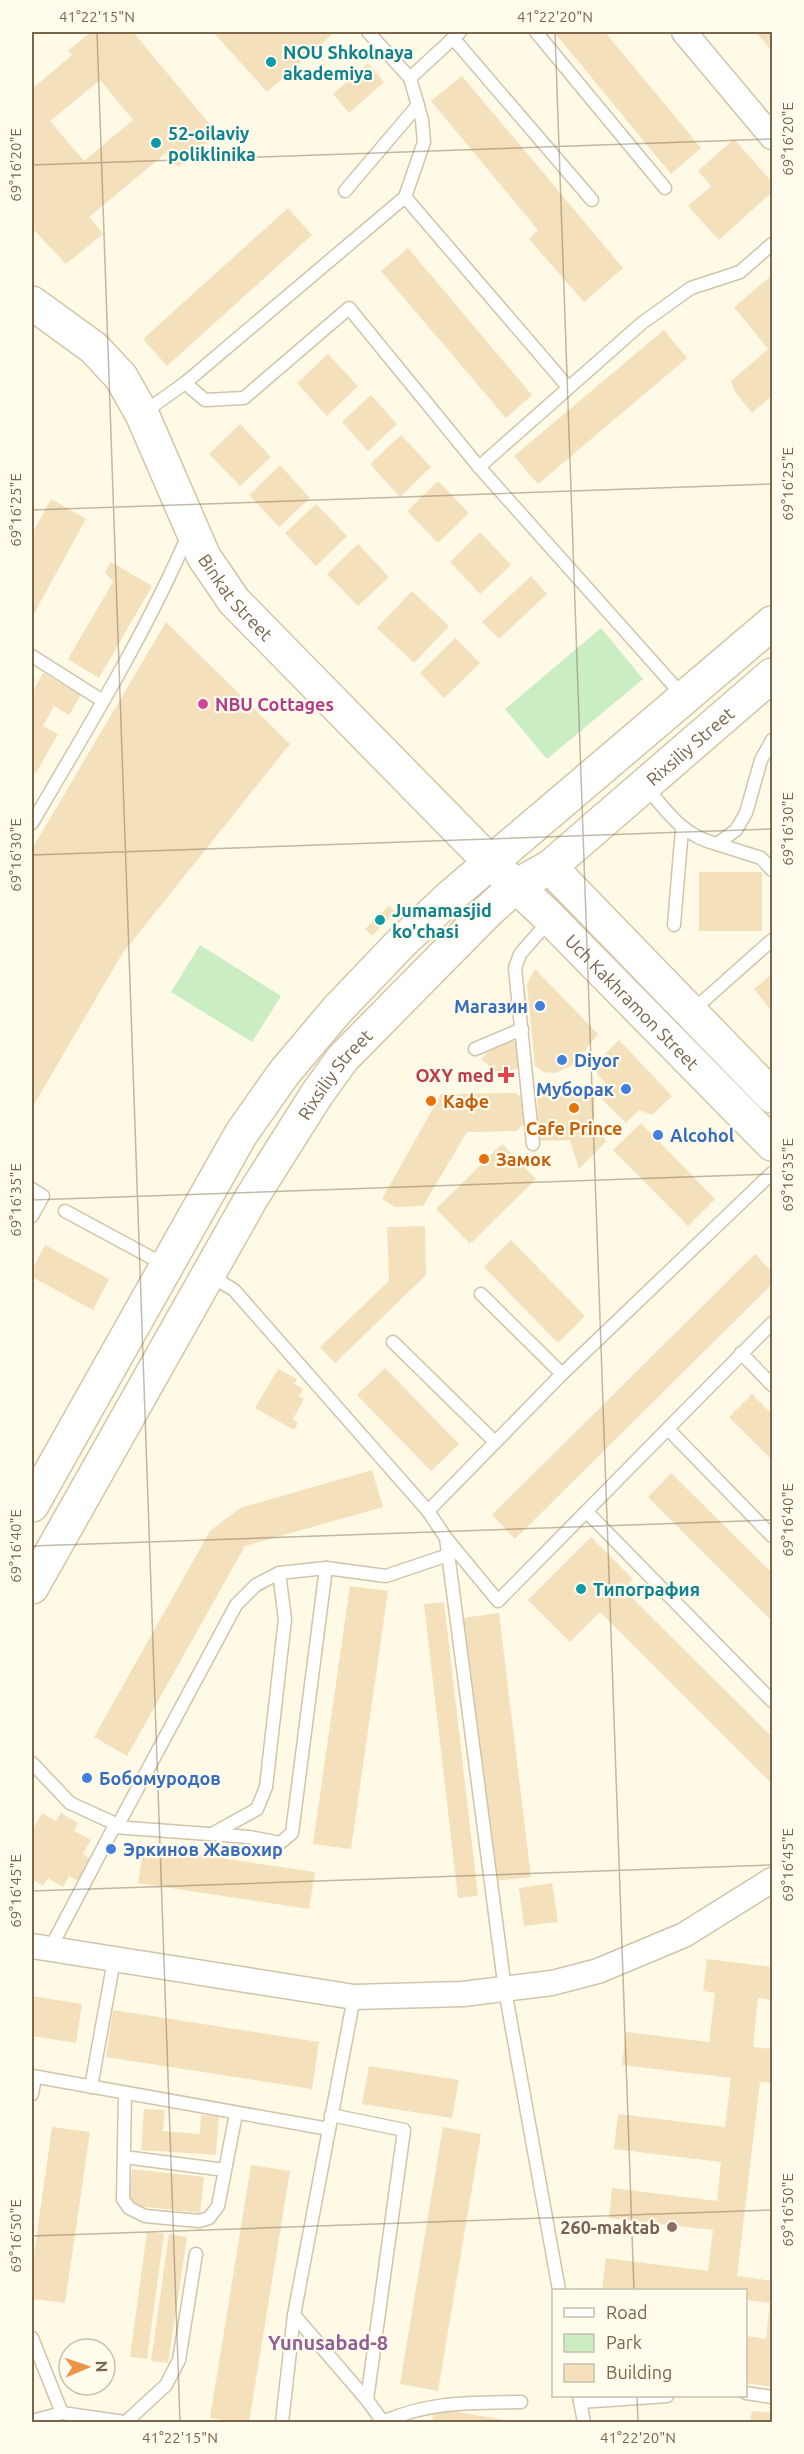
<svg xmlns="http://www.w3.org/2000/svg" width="804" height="2454" font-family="Ubuntu,sans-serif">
<rect width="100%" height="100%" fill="#fefae6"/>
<g fill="#caedc3">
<polygon points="601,628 643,679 547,759 505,709"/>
<polygon points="200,945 281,996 252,1042 171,992"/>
</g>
<g fill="#f5e0bc" fill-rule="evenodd">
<path d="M91,32h42l85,102 -40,33 -12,-14 -77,64 14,17 -37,30 -34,-36v-139l40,-34 -4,-4zM100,80l33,40 -49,41 -34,-40z"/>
<polygon points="213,32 335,32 267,92"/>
<polygon points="554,32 605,32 701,148 671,174"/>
<polygon points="756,32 772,32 772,51"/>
<polygon points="368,63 384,82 349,113 333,94"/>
<polygon points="462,76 623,268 584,302 529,239 538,230 431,101"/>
<polygon points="734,139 772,182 772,192 719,240 688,206 711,186 698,171"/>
<polygon points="288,208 312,235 167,366 143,339"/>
<polygon points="408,248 532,395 506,418 381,271"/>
<polygon points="772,275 772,396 752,413 735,392 731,381 768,349 734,307"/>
<polygon points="664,330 687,358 538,484 514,456"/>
<polygon points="328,354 358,386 327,416 297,383"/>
<polygon points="371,395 397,424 368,451 342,422"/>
<polygon points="240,424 271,457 240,486 209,454"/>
<polygon points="401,435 431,467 400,497 370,464"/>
<polygon points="280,465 310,498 279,527 249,495"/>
<polygon points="438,481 469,513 438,543 407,511"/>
<polygon points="51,499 86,519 32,617 32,534"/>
<polygon points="316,504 347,536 316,566 285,533"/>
<polygon points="480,532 511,565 480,594 450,562"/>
<polygon points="358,544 389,577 358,606 327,574"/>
<polygon points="111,562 152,586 99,678 68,659 113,582 105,572"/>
<polygon points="531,576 547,594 499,639 482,622"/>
<polygon points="412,591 449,626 414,663 377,628"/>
<polygon points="166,622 290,744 122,954 32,1108 32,849"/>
<polygon points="455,638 480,663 444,698 420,673"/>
<polygon points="43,673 81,695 69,715 54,706 43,726 58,734 36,773 32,770 32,693"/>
<rect x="699" y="872" width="63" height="59"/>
<polygon points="389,906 395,912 372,936 365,929"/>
<polygon points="535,969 598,1034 573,1065 555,1073 544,1072 535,1066 527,984"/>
<polygon points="772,974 772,1012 754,989"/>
<polygon points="619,1040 672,1096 652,1115 639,1110 626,1123 597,1094 607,1084 597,1075 599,1060"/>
<polygon points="521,1041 520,1068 499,1074 481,1059 498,1042"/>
<polygon points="586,1087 595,1091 594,1121 606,1141 579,1169 570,1140 539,1141 537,1098 545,1088"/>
<polygon points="516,1093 524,1101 525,1122 517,1131 467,1132 423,1206 395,1207 382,1199 441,1094"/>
<polygon points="641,1123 715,1199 688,1226 613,1150"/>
<polygon points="502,1144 536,1179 470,1244 436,1209"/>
<polygon points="425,1226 426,1275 335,1363 320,1347 389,1281 387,1227"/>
<polygon points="511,1240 585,1316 558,1343 484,1267"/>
<polygon points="45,1245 109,1279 93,1310 32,1277 32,1270"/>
<polygon points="755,1254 772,1272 772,1284 515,1539 492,1515"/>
<polygon points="385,1368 459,1444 431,1471 357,1395"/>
<polygon points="278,1369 297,1379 294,1384 303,1389 299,1396 304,1399 293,1419 298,1423 294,1430 255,1408"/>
<polygon points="752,1394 772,1414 772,1460 729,1417"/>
<polygon points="372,1470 383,1507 245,1546 127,1756 94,1737 210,1531 240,1508"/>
<polygon points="671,1473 772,1573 772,1621 648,1497"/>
<polygon points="591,1537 633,1579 623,1589 772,1737 772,1784 600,1612 570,1642 528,1600"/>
<polygon points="350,1586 388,1591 351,1849 313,1844"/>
<polygon points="444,1602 478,1896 458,1898 424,1604"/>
<polygon points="499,1613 531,1877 494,1881 463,1618"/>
<polygon points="42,1813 56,1821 61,1813 78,1823 74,1831 91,1840 83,1854 91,1859 78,1881 69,1876 63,1887 48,1878 43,1886 32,1879 32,1831"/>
<polygon points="144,1847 315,1872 309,1909 138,1883"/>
<polygon points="552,1883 558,1922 524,1926 519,1888"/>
<polygon points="707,1959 772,1967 772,2000 758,1998 753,2047 772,2049 772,2083 760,2082 737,2276 772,2281 772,2387 746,2383 746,2336 766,2339 770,2303 746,2300 746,2290 602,2290 606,2258 708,2271 713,2230 609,2218 612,2188 717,2201 721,2162 614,2149 618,2114 725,2127 731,2078 622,2065 626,2032 709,2042 715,1993 703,1991"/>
<polygon points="32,1996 82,2004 76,2043 32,2036"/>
<polygon points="113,2010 319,2042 312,2089 106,2057"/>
<polygon points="369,2066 459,2080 452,2118 362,2104"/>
<polygon points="144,2109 165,2110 163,2131 200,2134 201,2115 219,2116 216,2155 141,2150"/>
<polygon points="52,2127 90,2132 65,2303 32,2299 32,2269"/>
<polygon points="443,2127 481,2134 438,2391 400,2384"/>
<polygon points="251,2165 290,2171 249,2422 236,2422 210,2418"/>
<polygon points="132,2169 204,2177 200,2213 128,2205"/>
<polygon points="147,2232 164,2234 147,2359 130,2357"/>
<polygon points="169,2234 187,2237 168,2363 151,2361"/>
<polygon points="434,2408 512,2421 512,2422 432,2422"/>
<polygon points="752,2411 772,2413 772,2422 750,2422"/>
</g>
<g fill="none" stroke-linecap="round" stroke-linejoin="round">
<defs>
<g id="service">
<polyline points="368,32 410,78 422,120 424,142 405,197 568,387"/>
<polyline points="536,32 665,188"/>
<polyline points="453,38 592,200"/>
<polyline points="410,78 460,32"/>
<polyline points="345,191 418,105"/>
<polyline points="185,383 405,197"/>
<polyline points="143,413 185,383 205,400 244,398 349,308 479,467 684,697"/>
<polyline points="479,467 642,323 691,288 740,272 772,244"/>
<polyline points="32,656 103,701"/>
<path d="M645,786c23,26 36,49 72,58l19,-14 10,-17 15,-53 11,-20"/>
<path d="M32,823c55,-94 113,-188 156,-288"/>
<polyline points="717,844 761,858 772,870"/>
<polyline points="674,925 682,829"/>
<polyline points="692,1011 772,940"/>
<polyline points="475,1049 522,1029"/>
<polyline points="533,1144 515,968 520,954 550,920"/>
<polyline points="32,1189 43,1196 32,1216"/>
<polyline points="65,1211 165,1265"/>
<polyline points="208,1274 234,1290 428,1511 446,1538 505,1990 559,2290"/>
<polyline points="481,1294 562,1374"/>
<polyline points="393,1342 495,1442"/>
<polyline points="741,1353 772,1385"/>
<polyline points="668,1429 772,1536"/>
<polyline points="428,1511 562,1374 772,1173"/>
<polyline points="587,1512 772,1701"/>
<polyline points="446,1538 498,1601 772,1323"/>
<polyline points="32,1763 70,1803 118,1825 236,1605 256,1585 279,1573 326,1568 386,1576 448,1555"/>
<polyline points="212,1834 257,1809 266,1787 285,1619 279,1573"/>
<polyline points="50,1949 114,1827 249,1837 280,1843 292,1833 326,1568"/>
<polyline points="32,2076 329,2129"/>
<polyline points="91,2087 114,1960"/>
<polyline points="32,2094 35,2077"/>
<polyline points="125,2094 123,2199 129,2208 145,2216 199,2221 209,2218 218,2206 236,2114"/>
<polyline points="331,2115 404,2130 367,2400 383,2422"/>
<polyline points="124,2157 225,2170"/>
<polyline points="294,2315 367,2400"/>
<polyline points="32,2338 62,2413 32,2421"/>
<polyline points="746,2393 772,2397"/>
<polyline points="579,2396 584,2422"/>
<polyline points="580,2402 667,2396"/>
<polyline points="62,2413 124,2422"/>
<polyline points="126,2422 166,2385 179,2360 196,2254"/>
<polyline points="282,2422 294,2315 354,1997"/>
<path d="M382,2422c50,-21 86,-19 139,-20"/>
</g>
<g id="minor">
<polyline points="684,32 772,137"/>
<polyline points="32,1946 354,1997 463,1994 552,1983 598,1971 684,1935 772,1880"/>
</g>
<g id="secondary">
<path id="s1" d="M32,303l62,45 27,29 21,37 62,143 30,44 255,260 58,54 225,229"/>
<polyline points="550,867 772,1096"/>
<polyline points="32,1505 241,1134 284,1073 337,1010 401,943 450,897 772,623"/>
<path id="s2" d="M32,1587l220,-390 65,-103 26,-36 144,-146 29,-26 34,-19 222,-192"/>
</g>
</defs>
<use href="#service" stroke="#d0c4ab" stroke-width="15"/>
<use href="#minor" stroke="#d0c4ab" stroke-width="27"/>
<use href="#secondary" stroke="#d3c6a8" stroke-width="36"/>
<use href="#service" stroke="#fff" stroke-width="12"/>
<use href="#minor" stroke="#fff" stroke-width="24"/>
<use href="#secondary" stroke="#fff" stroke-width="33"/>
</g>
<path fill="none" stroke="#796549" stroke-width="1.5" stroke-opacity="0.45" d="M97,32l83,2390M555,32l79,2258M32,165l740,-26M32,510l740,-26M32,855l740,-26M32,1200l740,-26M32,1546l740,-26M32,1891l740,-26M32,2236l740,-26M637,2396l1,26"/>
<g fill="#0f9aa8" stroke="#fffcee" stroke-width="2">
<circle cx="271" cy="62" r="6"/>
<circle cx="156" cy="143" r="6"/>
<circle cx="380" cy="920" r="6"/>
<circle cx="581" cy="1589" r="6"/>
</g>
<circle fill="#d1479c" stroke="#fffcee" stroke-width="2" cx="203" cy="704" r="6"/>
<g fill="#3f7fe0" stroke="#fffcee" stroke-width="2">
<circle cx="540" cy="1006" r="6"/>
<circle cx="562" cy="1060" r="6"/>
<circle cx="626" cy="1089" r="6"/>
<circle cx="658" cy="1135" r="6"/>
<circle cx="87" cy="1778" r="6"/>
<circle cx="111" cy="1849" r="6"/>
</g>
<path fill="#e0444e" stroke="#fffcee" stroke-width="2" d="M503 1066h6v6h6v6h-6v6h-6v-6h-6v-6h6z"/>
<g fill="#e8710a" stroke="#fffcee" stroke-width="2">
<circle cx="431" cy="1101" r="6"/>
<circle cx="574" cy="1108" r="6"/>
<circle cx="484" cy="1159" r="6"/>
</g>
<circle fill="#8d6e63" stroke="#fffcee" stroke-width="2" cx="672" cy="2227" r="6"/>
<g text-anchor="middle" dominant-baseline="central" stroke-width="4.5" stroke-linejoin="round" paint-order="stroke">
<g font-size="18" font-weight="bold" fill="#0d838f" stroke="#fffcee" text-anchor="start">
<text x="283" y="52">NOU Shkolnaya<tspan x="283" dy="21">akademiya</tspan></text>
<text x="168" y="133">52-oilaviy<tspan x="168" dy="21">poliklinika</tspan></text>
<text x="392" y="910">Jumamasjid<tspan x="392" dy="21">ko'chasi</tspan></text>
<text x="593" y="1589">Типография</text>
</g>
<g font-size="18" fill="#796549" stroke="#fffcee">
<text stroke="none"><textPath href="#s1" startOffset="366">Binkat Street</textPath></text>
<text stroke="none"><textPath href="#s2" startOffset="1082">Rixsiliy Street</textPath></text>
<text stroke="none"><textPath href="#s1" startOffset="933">Uch Kakhramon Street</textPath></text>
<text stroke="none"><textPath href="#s2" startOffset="596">Rixsiliy Street</textPath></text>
</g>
<g font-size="18" font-weight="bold" fill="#b23c85" stroke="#fffcee" text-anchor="start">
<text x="215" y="704">NBU Cottages</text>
</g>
<g font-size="18" font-weight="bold" fill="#366cbe" stroke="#fffcee" text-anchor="start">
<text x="528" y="1006" text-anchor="end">Магазин</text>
<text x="574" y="1060">Diyor</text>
<text x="614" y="1089" text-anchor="end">Муборак</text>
<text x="670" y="1135">Alcohol</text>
<text x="99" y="1778">Бобомуродов</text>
<text x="123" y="1849">Эркинов Жавохир</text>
</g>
<g font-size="18" font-weight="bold" fill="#be3a42" stroke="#fffcee" text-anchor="end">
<text x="494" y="1075">OXY med</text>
</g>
<g font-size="18" font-weight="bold" fill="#c56008" stroke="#fffcee" text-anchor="start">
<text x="443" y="1101">Кафе</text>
<text x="574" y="1128" text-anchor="middle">Cafe Prince</text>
<text x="496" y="1159">Замок</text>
</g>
<g font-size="18" font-weight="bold" fill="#785e54" stroke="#fffcee" text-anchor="end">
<text x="660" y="2227">260-maktab</text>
</g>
<g font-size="20" font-weight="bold" fill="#906095" stroke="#fffcee">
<text x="328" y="2342">Yunusabad-8</text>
</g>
</g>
<rect width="804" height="2454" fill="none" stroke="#fffcee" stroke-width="66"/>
<rect x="552" y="2289" width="195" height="108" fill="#fffcee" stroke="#c9c0ac" stroke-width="1.5"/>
<rect x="564" y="2308" width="30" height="9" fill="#ffffff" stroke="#c9c0ac" stroke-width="1.5"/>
<text x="606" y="2319" font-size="18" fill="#796549">Road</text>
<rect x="564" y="2334" width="30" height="18" fill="#caedc3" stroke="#c9c0ac" stroke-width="1.5"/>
<text x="606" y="2349" font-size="18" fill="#796549">Park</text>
<rect x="564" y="2364" width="30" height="18" fill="#f5e0bc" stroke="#c9c0ac" stroke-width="1.5"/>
<text x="606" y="2379" font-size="18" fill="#796549">Building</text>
<g transform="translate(87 2367) rotate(88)"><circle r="28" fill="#fffcee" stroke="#c9c0ac" stroke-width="1.5"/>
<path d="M0-4.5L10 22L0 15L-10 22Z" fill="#ee9245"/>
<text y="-9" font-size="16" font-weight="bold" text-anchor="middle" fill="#796549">N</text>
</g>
<rect x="33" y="33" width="738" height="2388" fill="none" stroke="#796549" stroke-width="2"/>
<g font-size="15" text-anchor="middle" fill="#796549">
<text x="97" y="22">41°22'15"N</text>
<text x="555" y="22">41°22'20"N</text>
<text transform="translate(788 139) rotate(-90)" y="5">69°16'20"E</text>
<text transform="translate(16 165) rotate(-90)" y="5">69°16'20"E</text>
<text transform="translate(788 484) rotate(-90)" y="5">69°16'25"E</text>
<text transform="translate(16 510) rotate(-90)" y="5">69°16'25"E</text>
<text transform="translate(788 829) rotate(-90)" y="5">69°16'30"E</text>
<text transform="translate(16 855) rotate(-90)" y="5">69°16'30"E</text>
<text transform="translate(788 1175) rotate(-90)" y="5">69°16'35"E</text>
<text transform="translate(16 1200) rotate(-90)" y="5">69°16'35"E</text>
<text transform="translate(788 1520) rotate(-90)" y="5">69°16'40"E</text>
<text transform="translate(16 1546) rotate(-90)" y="5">69°16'40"E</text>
<text transform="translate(788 1865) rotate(-90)" y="5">69°16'45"E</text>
<text transform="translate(16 1891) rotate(-90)" y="5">69°16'45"E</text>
<text transform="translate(788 2210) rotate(-90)" y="5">69°16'50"E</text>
<text transform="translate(16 2236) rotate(-90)" y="5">69°16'50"E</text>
<text x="180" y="2443">41°22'15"N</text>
<text x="638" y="2443">41°22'20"N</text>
</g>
</svg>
